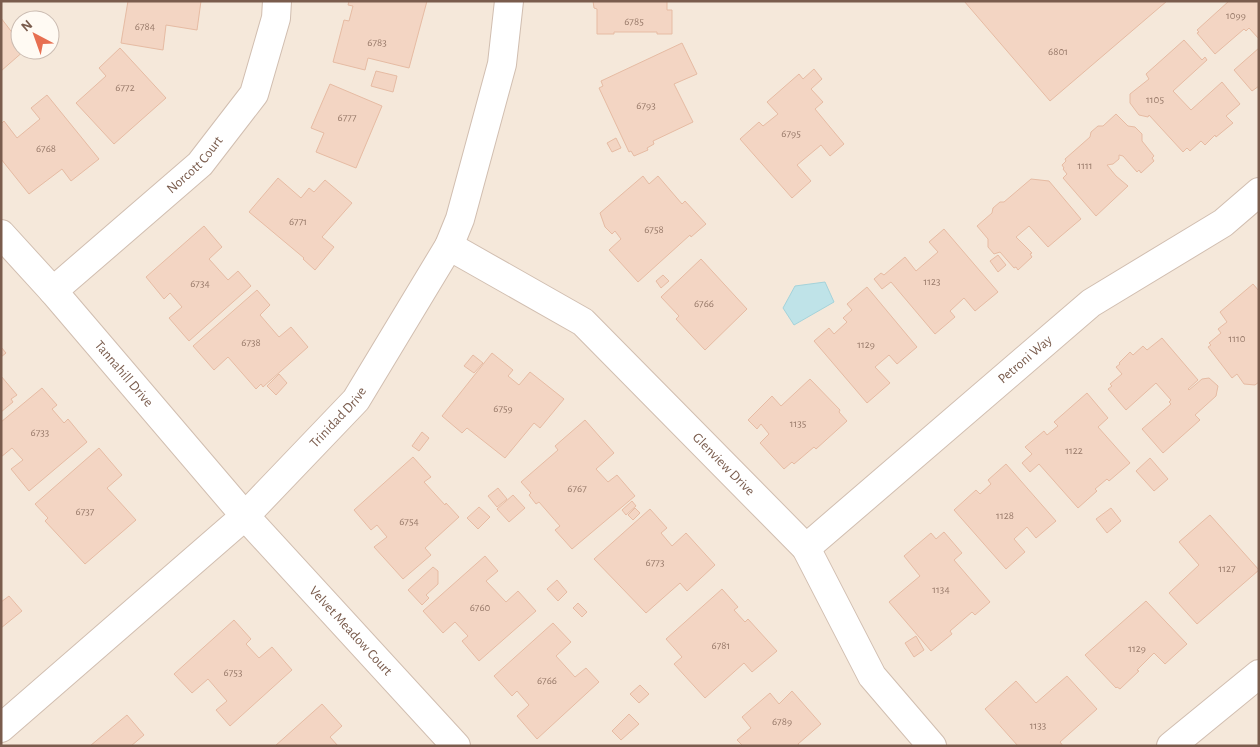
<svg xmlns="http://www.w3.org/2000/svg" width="1260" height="747" font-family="'Alegreya Sans',sans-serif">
<rect width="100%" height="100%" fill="#fdf6ec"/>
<path fill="#f5e8da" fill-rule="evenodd" d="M1,1h1258v745h-1258zM20,20h30v30h-30z"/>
<polygon fill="#bfe3e8" stroke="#a5d3da" points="825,282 834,302 794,325 783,308 795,286"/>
<g fill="#f3d5c3" stroke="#e6bba3">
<polygon points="128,1 201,1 197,30 166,25 163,50 121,43"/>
<polygon points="349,1 427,1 409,68 368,58 365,70 333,62 344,20 349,21 353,6 348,5"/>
<polygon points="593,1 667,1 667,10 672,10 672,34 657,34 657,32 614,32 614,34 597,34 597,9 594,8"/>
<polygon points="964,1 1167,1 1050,101"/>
<polygon points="1229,1 1259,1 1259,39 1249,28 1246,31 1244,29 1215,54 1197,33 1199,32 1197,30"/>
<polygon points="1,18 14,35 17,32 20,35 20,50 25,50 1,71"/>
<polygon points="1184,40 1202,60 1205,57 1207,60 1173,91 1191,110 1222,82 1240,104 1226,116 1233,123 1216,137 1215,135 1205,145 1201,141 1190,151 1187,148 1183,152 1149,115 1148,117 1139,115 1130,103 1130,94 1149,79 1146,74"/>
<polygon points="682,43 697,74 674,84 693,122 653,141 654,144 647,148 648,150 634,156 631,151 629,152 599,88 603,86 601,81"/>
<polygon points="120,48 166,98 114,144 76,103 106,76 99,68"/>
<polygon points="1259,48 1259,86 1252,91 1234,70"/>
<polygon points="814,69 822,79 811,89 823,102 815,109 844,144 830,156 821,145 797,165 811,181 792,198 740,139 759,122 763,126 778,114 767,102 799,74 803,79"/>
<polygon points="376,71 397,76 393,92 371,86"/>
<polygon points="330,84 382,106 356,168 316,152 324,133 311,128"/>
<polygon points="47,95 99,159 71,181 62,169 29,194 1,159 1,124 4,121 17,138 40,119 31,108"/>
<polygon points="1116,114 1128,126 1135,127 1142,134 1142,141 1154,156 1152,158 1154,161 1141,173 1139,170 1137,172 1123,156 1119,155 1119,159 1113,164 1107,165 1116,176 1128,186 1096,216 1063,178 1067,174 1063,169 1064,168 1062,165 1066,161 1065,159 1090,137 1091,132 1098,126 1103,126"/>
<polygon points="616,138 621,148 612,152 607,143"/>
<polygon points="643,176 649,184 658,176 682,204 685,201 706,224 691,237 690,235 638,282 609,250 621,239 615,231 612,234 605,227 600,213"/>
<polygon points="278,178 301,198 309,188 314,192 325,180 352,203 322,237 334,247 315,270 303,259 304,258 249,212"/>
<polygon points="1031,179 1049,181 1081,219 1048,247 1029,226 1016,237 1032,253 1030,254 1032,257 1018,270 1016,267 1014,268 1000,252 994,254 988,247 988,239 977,226 992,213 993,208 1000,202 1004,202"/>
<polygon points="204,226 222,247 209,259 228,280 238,271 251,286 189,341 169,318 182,307 170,293 164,299 146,277"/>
<polygon points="944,229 998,292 975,311 964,298 950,311 955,317 935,334 891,282 882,289 874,279 881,273 884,275 905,257 916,271 938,252 929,242"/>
<polygon points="998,255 1006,265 998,272 990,261"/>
<polygon points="701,259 747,309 705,350 676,319 679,316 661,297"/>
<polygon points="663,275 669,281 661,288 656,281"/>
<polygon points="1253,284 1259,291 1259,382 1255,385 1244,384 1237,374 1232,378 1208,347 1211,345 1209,343 1221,333 1218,329 1227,322 1220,312"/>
<polygon points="867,287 917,347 897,364 889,355 875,367 890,383 867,403 814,341 829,328 834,334 847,322 843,318 852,310 847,304"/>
<polygon points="257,290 270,305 260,315 279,337 291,327 308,347 263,387 261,384 256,389 228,357 214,370 193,346"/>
<polygon points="1162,338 1198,380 1188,389 1189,390 1202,379 1209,378 1218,386 1216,396 1195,415 1200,420 1163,453 1142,429 1171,404 1169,402 1171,400 1156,383 1126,410 1108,389 1112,386 1110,384 1122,374 1116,367 1120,364 1119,363 1130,352 1133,355 1143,346 1147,350"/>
<polygon points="1,347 6,353 1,357"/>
<polygon points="492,353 513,370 508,376 519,385 530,372 564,399 540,428 534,423 505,458 467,428 462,433 442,416"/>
<polygon points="473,355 483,363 474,373 464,366"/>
<polygon points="279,374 287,383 276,395 267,386"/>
<polygon points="1,376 17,395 11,399 13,402 1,412"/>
<polygon points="810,379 840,410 839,412 847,421 816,449 814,447 794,464 792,462 784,469 760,443 769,434 761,424 757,429 748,420 772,396 781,406"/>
<polygon points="42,388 57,405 52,409 64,423 68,419 87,442 29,491 11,469 23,460 12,448 1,457 1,422"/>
<polygon points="1087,393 1108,418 1098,427 1130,463 1109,481 1107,479 1095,489 1097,491 1078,508 1039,464 1030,472 1022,463 1032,454 1025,447 1044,431 1047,435 1058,426 1054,422"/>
<polygon points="585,420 614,453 596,469 608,482 617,475 635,496 572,549 555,530 560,526 539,502 536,504 529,495 531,493 521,482 558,450 555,446"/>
<polygon points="422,432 429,438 419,451 412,446"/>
<polygon points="99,448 122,475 107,488 136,520 85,564 45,521 48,518 35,504"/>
<polygon points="413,457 431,477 424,482 445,505 446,503 459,517 425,548 431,555 403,579 374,547 387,537 377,525 371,530 354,510"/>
<polygon points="1150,458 1168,479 1154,491 1136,471"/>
<polygon points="1006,464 1056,521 1036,538 1027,527 1014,539 1025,552 1006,569 954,510 976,490 980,494 991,484 988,480"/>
<polygon points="498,488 507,499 497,507 488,496"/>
<polygon points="513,495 525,508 509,522 497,509"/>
<polygon points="632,501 636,506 626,515 622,510"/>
<polygon points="479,507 490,517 478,529 467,518"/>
<polygon points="635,508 640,513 633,520 628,515"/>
<polygon points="1111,508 1121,521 1107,533 1096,519"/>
<polygon points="650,509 667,528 661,533 672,546 686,533 715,565 687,591 680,583 646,613 594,559"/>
<polygon points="1210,515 1259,570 1197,624 1169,593 1199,565 1179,542"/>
<polygon points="944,532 962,553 954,560 990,602 975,615 972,612 950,631 952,634 931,651 889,602 920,576 904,556 931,533 936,539"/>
<polygon points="485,556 498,571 486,581 506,602 518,591 536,611 479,661 462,641 468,636 455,622 443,633 423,611"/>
<polygon points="433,567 438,571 438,584 426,595 429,598 422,605 408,590"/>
<polygon points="557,580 567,592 558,601 547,589"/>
<polygon points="722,589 738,607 734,610 745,622 748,619 777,651 752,672 744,663 705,698 674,664 682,657 666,639"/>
<polygon points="9,596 22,611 1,628 1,602"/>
<polygon points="1146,601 1187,644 1165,664 1154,653 1137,670 1139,671 1120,689 1117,687 1116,688 1085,655"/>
<polygon points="578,603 587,612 582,617 573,608"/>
<polygon points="234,620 251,639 246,644 259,658 272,647 292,670 230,726 216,710 227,701 208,679 192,693 174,674"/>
<polygon points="553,623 571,642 556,656 575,677 586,668 599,682 537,739 517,716 529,705 517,691 512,696 494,676"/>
<polygon points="916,636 924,650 914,657 905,643"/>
<polygon points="1067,676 1097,709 1060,742 1063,746 1018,746 985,709 1016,681 1036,703"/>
<polygon points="640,685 649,694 639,703 630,694"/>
<polygon points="792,691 821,724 798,744 799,746 743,746 737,740 751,728 742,717 770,693 779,704"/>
<polygon points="322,704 342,726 330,737 338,746 275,746"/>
<polygon points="629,714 639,724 621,740 612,731"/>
<polygon points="127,715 144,735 131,746 90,746"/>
</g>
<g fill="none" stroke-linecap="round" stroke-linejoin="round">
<defs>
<g id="minor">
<path id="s1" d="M1,234l52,57 192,225 211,230"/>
<path id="s2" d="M449,246l134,76 223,226 66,128 60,70"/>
<path id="s3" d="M53,291l147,-127 54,-70 22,-76 1,-17"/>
<path id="s4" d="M806,548l285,-245 132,-80 36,-31"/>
<path id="s5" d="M1,728l244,-212 111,-116 93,-154 11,-27 42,-155 7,-63"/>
<polyline points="1171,746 1259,674"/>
</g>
</defs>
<use href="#minor" stroke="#d1beb0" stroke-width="30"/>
<use href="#minor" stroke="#fff" stroke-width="28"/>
</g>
<g text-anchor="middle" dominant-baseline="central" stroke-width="4" stroke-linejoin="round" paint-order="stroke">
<g font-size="11" fill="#987a6a">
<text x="1236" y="15">1099</text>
<text x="634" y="21">6785</text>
<text x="145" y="26">6784</text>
<text x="377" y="42">6783</text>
<text x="1058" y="51">6801</text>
<text x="125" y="87">6772</text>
<text x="1155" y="99">1105</text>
<text x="646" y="105">6793</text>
<text x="347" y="117">6777</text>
<text x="791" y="133">6795</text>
<text x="46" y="148">6768</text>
<text x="1085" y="165">1111</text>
<text x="298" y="221">6771</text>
<text x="654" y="229">6758</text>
<text x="932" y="281">1123</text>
<text x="200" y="283">6734</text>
<text x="704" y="303">6766</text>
<text x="1237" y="338">1110</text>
<text x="251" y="342">6738</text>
<text x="866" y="344">1129</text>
<text x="503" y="408">6759</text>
<text x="798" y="423">1135</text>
<text x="40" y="432">6733</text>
<text x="1074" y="450">1122</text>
<text x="577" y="488">6767</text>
<text x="85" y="511">6737</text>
<text x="1005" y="515">1128</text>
<text x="409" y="521">6754</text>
<text x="655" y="562">6773</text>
<text x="1227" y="568">1127</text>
<text x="941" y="589">1134</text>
<text x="480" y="607">6760</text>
<text x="721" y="645">6781</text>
<text x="1137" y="648">1129</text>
<text x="233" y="672">6753</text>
<text x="547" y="680">6766</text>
<text x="782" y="721">6789</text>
<text x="1038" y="725">1133</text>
</g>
<g font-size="14" fill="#7a5c4d" stroke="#fffaf3">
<text stroke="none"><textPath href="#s3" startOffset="190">Norcott Court</textPath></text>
<text stroke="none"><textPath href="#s4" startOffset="289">Petroni Way</textPath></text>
<text stroke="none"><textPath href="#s1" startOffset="186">Tannahill Drive</textPath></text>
<text stroke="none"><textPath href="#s5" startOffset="459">Trinidad Drive</textPath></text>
<text stroke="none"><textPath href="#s2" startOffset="354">Glenview Drive</textPath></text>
<text stroke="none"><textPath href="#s1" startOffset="529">Velvet Meadow Court</textPath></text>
</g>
</g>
<rect width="1260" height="747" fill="none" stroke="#7a5c4d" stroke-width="5"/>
<g transform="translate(35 35) rotate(319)"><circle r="24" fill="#fffaf3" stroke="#cabbb1"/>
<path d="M0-4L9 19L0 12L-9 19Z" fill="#e76f51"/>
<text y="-8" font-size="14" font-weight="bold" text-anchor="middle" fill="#7a5c4d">N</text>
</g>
</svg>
